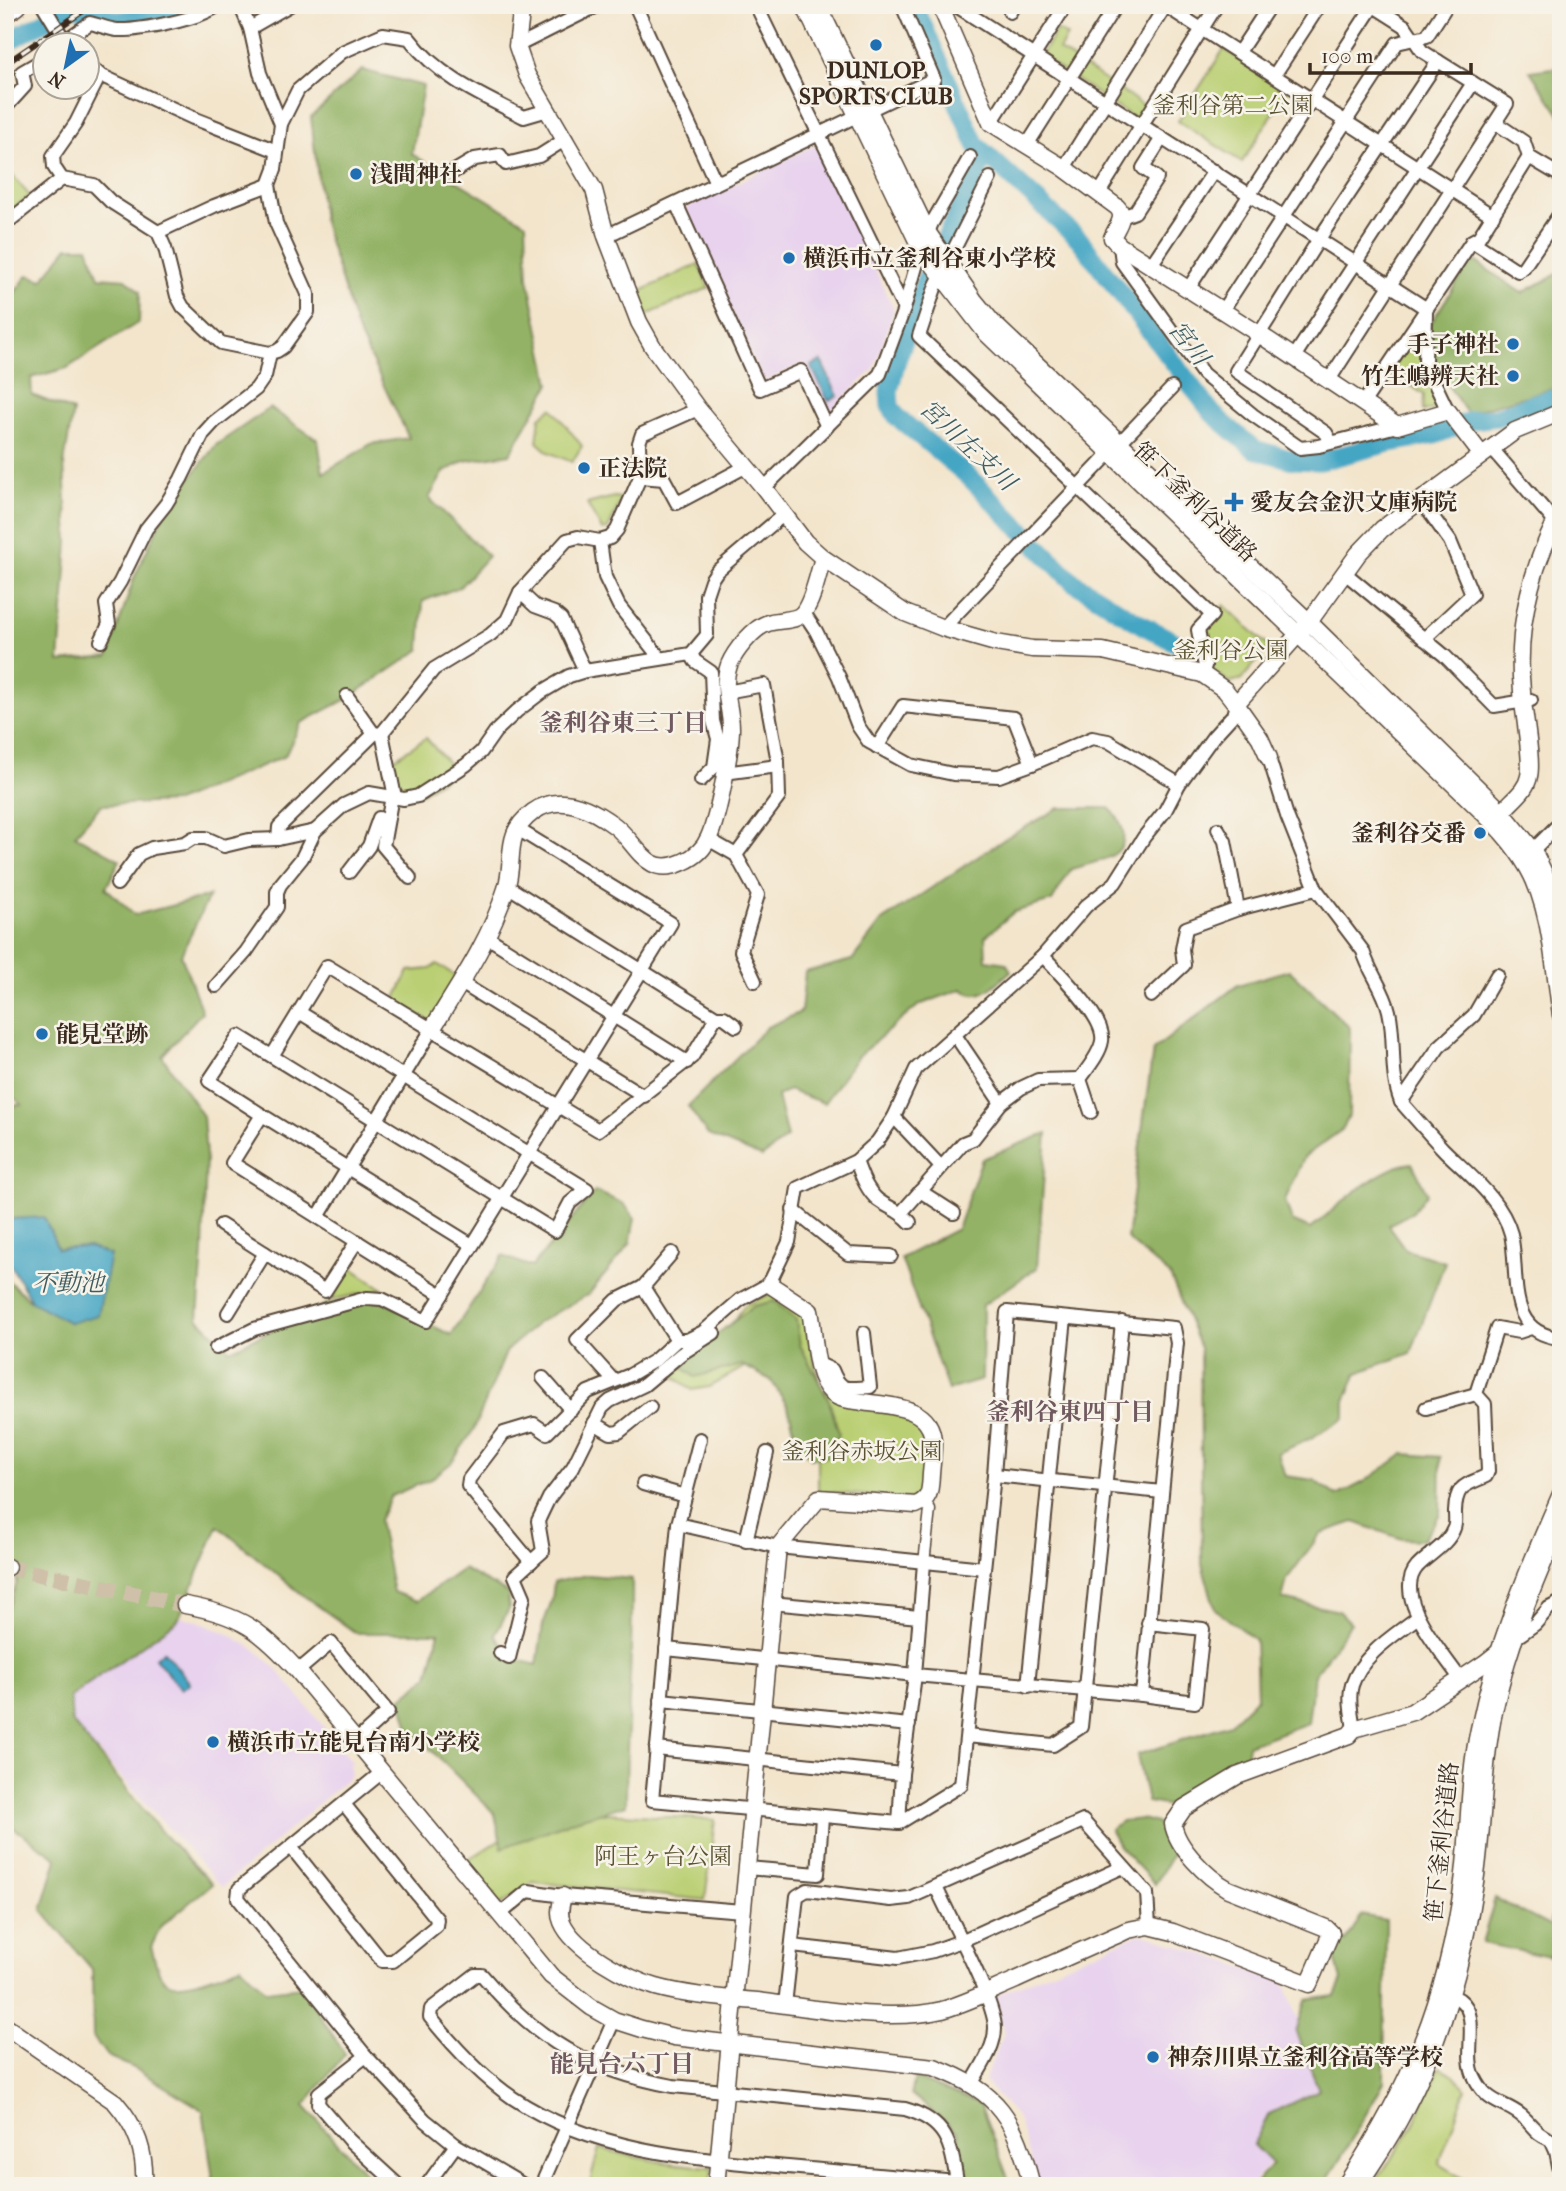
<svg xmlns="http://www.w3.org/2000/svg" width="1566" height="2191" font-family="'IM FELL French Canon','Noto Serif JP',serif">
<rect width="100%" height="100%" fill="#f7f3e8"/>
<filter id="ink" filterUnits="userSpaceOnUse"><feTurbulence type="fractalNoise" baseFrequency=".0143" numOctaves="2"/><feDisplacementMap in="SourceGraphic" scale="14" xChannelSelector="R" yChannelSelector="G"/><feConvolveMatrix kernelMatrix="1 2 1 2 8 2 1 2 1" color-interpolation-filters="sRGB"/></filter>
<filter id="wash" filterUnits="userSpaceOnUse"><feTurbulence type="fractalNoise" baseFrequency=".00686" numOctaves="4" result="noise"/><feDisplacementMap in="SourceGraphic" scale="28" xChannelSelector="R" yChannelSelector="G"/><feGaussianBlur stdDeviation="1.57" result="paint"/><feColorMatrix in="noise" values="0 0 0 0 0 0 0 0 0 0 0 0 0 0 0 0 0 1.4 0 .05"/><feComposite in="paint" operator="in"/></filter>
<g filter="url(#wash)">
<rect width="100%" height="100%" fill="#f3e5cc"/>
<g fill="#e8d2ee">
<polygon points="812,146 817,147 894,310 874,369 830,411 825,409 804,363 766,381 761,379 686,210 688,207"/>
<polygon points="182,1617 198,1621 229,1634 257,1651 275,1667 352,1762 349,1766 351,1773 346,1780 222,1887 71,1722 70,1697"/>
<polygon points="1141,1933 1284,1981 1325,2092 1251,2186 1039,2186 1018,2118 984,2081 1004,2034 994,1996"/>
</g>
<g fill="#bacf73" stroke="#7a7c48" stroke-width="2">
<polygon points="1057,30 1067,36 1059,50 1149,109 1140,122 1040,56"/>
<polygon points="1224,49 1288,90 1242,162 1178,121"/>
<polygon points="5,167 30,196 5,215"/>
<polygon points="698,264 709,288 647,315 637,293"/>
<polygon points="1420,325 1443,408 1423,411 1424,395 1391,371"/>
<polygon points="552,408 582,446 572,462 548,452 537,442 540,417"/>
<polygon points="614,497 622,498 608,529 602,530 587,504"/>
<polygon points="1224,605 1269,647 1241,680 1229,682 1208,667 1203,628"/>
<polygon points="426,738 455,771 420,794 398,794 392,760"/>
<polygon points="437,964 459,978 431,1022 395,1000 409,971 430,969"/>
<polygon points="352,1268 383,1289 331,1300"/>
<path d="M771,1294l32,19 18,77 85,24c31,19 20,49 17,80l-8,6 -97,-9v-50l-31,-74 -41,-1 -37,21 -17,3 -19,-14 -2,-8 57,-38 17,-25z"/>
<polygon points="575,1811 715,1820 705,1900 533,1882 500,1905 467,1861 513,1831"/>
<polygon points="1561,1884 1561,1928 1550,1922"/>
<polygon points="1440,2067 1455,2076 1466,2089 1439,2164 1475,2186 1373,2186 1412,2127"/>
<path d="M599,2148c37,11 75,17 113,19l-2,19h-121z"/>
</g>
<g fill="#93b265" stroke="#676e42" stroke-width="2">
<polygon points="1561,67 1561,116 1530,71"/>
<path d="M362,70l61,16 -11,68 114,69 2,55 22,106 -40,70 -46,7 -20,11 -15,26 59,58 -28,31 -37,14 -3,49 -73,49 -46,24 -16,33 -109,46 -75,3 -26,30 45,25 -14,28 29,27 74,-19 -28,59 21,57 -40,44 41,60 3,40 -3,96 -5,66 32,32 97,-46 53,-4 71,35 52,-79 29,11 63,-76 29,13 11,14 -5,26 -41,50 -50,28 -32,28 -33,79 -23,34 -20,16 -40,17 -12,24 14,72 24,9 46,-32 45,24 1,16 -14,26 16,23 26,7 6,-40 9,-25 2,-18 34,-7 44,4c1,76 -6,151 -6,226l-51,15 -73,28 -7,-34 -86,-86 -8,-29 27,-23 11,-43h-83l-52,-37 -86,-70 -40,94 -108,77 2,25 91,112 49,50 -51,42 -10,21c4,11 6,29 16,35 14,9 58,-11 74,-16l25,25 36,-4 43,67 -41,52 73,80h-163l-11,-76 -69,-42 -27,-12 -14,-19 -1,-68 -50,-59 15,-52 -46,-32 -6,-9v-199l12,-36 -12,-99v-205l27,24 56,-55 -30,2 -15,-31 -38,1v-113l17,-1 -17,-17v-783l23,-30 14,5 26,-33h20l11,30 27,2 14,13 -1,30 -72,46 -36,10 1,17 41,16 -9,52 4,79 -9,120 49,-5 26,-79 32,-69 50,-64 54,-37 48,32 5,33 48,-29 38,-6 -52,-108 -34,-108 -12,-105z"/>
<polygon points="1472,259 1522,293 1561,272 1561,386 1467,413 1431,361 1429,326"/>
<path d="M1059,808h50c13,11 23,35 4,47 -11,7 -29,10 -42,14l-19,32 -38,11 -29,25 1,23 20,3 5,8c-15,12 -31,33 -49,18l-43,16 -61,51 -34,47 -36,-13 -11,6 10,41 -25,20 -54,-22 -20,-29 79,-79 34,-15 4,-40 47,-12 30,-39 124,-83z"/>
<path d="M1289,970l61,58 -1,88 -6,13 -38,27 -20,44 7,21 18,8c26,-21 69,-63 102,-66l15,30 -14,19 -25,13 18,25 39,12 -34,91 -54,20 -12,28v17l-36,21 -31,14 7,23 29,4 23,16 27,-14 40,-28 37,3 -1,57 -17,26 -21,-1 -48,-17 -33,11 -34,46 -5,20 57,12 12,12 -37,52 -6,48 -60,22 -3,20 -75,41 -23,-4 -10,-47 93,-31 27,-27 -2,-57 -40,-31 -13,-45 -2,-216 -30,-73 -43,-36 26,-189 85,-65z"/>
<polygon points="1047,1133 1037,1268 983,1305 982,1380 948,1390 901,1258 957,1229 982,1159"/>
<polygon points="774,1301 796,1320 800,1345 829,1401 839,1433 832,1456 811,1458 798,1444 788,1407 771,1380 742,1365 695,1377 666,1354 681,1344 704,1344 754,1306"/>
<polygon points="1142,1819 1163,1825 1172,1855 1155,1884 1119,1846 1110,1829 1122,1821"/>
<polygon points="1495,1898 1561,1932 1561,1939 1549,1957 1482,1943"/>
<polygon points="1361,1915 1386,1920 1384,2082 1344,2153 1323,2186 1254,2186 1272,2164 1253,2145 1269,2114 1319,2090 1296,2033 1306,2000 1335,1996 1342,1980 1334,1956 1340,1940 1346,1942"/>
<polygon points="915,2078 980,2104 1011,2186 965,2186 958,2132 911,2094"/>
</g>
<g fill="#44a6c4" stroke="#406871" stroke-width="2">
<polygon points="821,361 838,396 828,401 811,366"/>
<polygon points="44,1217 58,1249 88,1247 110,1255 98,1315 70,1323 32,1302 6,1257 7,1232 11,1219"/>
<polygon points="164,1651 190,1683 181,1689 155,1658"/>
</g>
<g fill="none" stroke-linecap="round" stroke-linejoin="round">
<g stroke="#44a6c4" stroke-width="3.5">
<polyline points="877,384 890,385"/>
<polyline points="777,484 813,449"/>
</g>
<g stroke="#44a6c4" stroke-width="19">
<polyline points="914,5 976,145 1079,239 1213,414 1254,449 1293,460 1320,461 1385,444 1435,435 1472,420 1497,417 1532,404 1561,396"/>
<polyline points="5,43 73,6 118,21 186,11 202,5"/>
<polyline points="986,154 925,281 896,363 889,391 890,406 897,417 968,476 1073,582 1142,625 1196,653"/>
</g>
</g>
</g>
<g filter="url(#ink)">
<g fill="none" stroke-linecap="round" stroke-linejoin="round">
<polyline stroke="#cec0a9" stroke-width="16" stroke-dasharray="16 8" stroke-linecap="butt" points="7,1567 185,1605"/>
<defs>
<polyline id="pedestrian" points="924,1563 930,1510 924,1502"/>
<g id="minor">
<polyline points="43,5 68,46"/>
<polyline points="240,5 250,28 260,73 281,124"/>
<polyline points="635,5 716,183"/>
<polyline points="756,5 904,309"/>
<polyline points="955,5 1427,309"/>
<polyline points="1164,5 1493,216"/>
<polyline points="1010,12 1014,5"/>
<polyline points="250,28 290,5"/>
<path d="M64,41l26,-18c9,2 18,6 27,7 22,1 85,-11 101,-25"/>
<polyline points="517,46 599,5"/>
<polyline points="1239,52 1270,5"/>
<polyline points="88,64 100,75 193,118 277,151"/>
<polyline points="1275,74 1320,5"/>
<path d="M100,75l-24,48 -23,33 1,11 8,12 32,6 17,17 47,30 7,16 12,48 6,11 38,36 49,10 7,-2 6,-4 25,-35v-18l-32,-71 -7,-38 6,-16 6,-45 17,-34 44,-38 41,-18 26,4c29,39 73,58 115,79l24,-7"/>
<polyline points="5,108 25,86 22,72 46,58"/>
<polyline points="991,123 1066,5"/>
<polyline points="1027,145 1116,5"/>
<polyline points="1529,157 1561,176"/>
<polyline points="1064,168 1166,5"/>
<polyline points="453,172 475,159 500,155 506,164 539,156 566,139"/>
<polyline points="990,178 936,285 919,336 1212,615 1198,630 1205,666 1202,674"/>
<polyline points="1099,193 1217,5"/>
<polyline points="676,203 760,389 801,371 827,427"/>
<polyline points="1122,217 1135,212 1157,178 1143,168 1162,138"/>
<polyline points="5,224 62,179"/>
<polyline points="158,232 214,206 269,185"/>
<polyline points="606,236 934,79 902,5"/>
<polyline points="1472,241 1518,271 1523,268 1561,212"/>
<polyline points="1120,246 1122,262 1203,374 1253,415 1300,448 1319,446 1397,426"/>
<polyline points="1151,265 1214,171"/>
<polyline points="1188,289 1373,6"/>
<polyline points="1222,311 1397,43 1427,36 1447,5"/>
<polyline points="1426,313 1425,363 1448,411"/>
<polyline points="1294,357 1473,83"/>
<polyline points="1329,380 1507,104 1422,51 1405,26 1372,5"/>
<polyline points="1364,402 1472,241 1479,237 1529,157 1524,142 1496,123"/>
<polyline points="1331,442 1326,433 1236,371 1319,239 1438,61"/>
<polyline points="1492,449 1561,529"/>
<polyline points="640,477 664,479 677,503 745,467"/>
<polyline points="764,488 880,374 904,309 921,249 932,223 970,157"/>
<polyline points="1420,499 1450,541 1472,594 1424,639"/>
<polyline points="600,541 605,577 619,606 660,658"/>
<polyline points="1345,573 1445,656 1494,706 1531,700"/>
<polyline points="520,592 535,606 554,613 561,619 585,671"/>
<polyline points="804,613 816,631 839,677 858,726 869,742 911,765 953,774 999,776 1032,764 1092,738 1108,741 1179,784"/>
<polyline points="943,628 1172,388"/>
<polyline points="101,641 109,624 106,604 120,582 146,529 166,504 181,479 203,434 214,422 256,389 265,376 270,353"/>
<polyline points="691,654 695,661 711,672 713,721 718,739 714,767 701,780"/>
<polyline points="726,692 764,685 778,762 779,797 736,855"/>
<polyline points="347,696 374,734"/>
<polyline points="382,733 395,797"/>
<polyline points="877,747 903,706 1014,718 1032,764"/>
<path d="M1269,758l18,58 29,73 47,62c6,21 21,38 26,60 7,30 0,62 12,91 14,16 28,32 43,48 24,24 58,50 67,84 9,40 -7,100 50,104"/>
<polyline points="724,773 778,766"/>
<polyline points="392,796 383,846 410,878"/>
<polyline points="1218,829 1225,841 1238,909"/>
<polyline points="278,839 315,831"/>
<polyline points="708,839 736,855 758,895 741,951 755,981"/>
<polyline points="1533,850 1561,822"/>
<polyline points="349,872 369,846 379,818"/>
<polyline points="117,884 139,854 152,848 185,843 193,838 206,838 224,846 249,840 278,839 279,827 374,734 382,733 434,669 490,635 507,620 520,592 567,540 578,537 600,541 610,538 617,530 640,477 639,443 642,434 698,409"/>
<polyline points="487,937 687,1062"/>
<path d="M1043,956c15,16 63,62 59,85 -2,13 -15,28 -22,38l11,33"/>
<polyline points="461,983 644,1096"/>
<polyline points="216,986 246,952 277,907 277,892 280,885 302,858 315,831 344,805 369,793 404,799 418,796 466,765 481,752 495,732 517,711 542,692 569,676 585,671 691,654 707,635 706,595 711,580 717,571 783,515"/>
<polyline points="1151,996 1184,965 1182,949 1186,928 1238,909 1316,889"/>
<polyline points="299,1012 587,1189 570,1203 555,1231 239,1036 209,1081 262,1115 232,1163 442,1295"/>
<polyline points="716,1017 724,1017 736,1026"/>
<polyline points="955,1035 1001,1103 1021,1088 1038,1080 1080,1079"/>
<polyline points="272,1056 327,966 598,1130 692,1057 716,1017 507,886"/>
<polyline points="1401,1102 1439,1047 1474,1015 1497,975"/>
<polyline points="262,1115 472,1245"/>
<polyline points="894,1117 941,1167"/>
<path d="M856,1161c5,13 10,29 22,39 12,9 20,9 32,22"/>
<polyline points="920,1191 954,1213"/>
<polyline points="793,1210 848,1254 891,1256"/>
<polyline points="901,1213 963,1143 973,1139 1001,1103"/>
<polyline points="318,1217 432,1029"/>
<polyline points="221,1225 325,1291 357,1241"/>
<polyline points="643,1287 677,1340"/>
<polyline points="228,1313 265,1253"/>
<polyline points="216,1348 254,1329 367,1298 382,1299 426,1321 671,923 516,828"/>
<path d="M819,1364l13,6c9,23 16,18 38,17l-6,-54"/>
<polyline points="543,1378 571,1410"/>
<polyline points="613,1380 577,1340 617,1300 643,1287 672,1253"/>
<polyline points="1426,1408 1476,1394"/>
<polyline points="594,1423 611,1433 619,1432 650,1407"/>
<polyline points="994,1475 1162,1492"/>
<polyline points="643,1484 685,1496"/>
<polyline points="678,1524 700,1439"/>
<polyline points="746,1541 767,1453"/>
<polyline points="531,1562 468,1486 469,1479 504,1433 534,1424 547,1433 588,1392 630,1375 655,1360 677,1340 687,1340 703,1332 740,1300 769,1284 789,1242 798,1188 856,1161 877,1142 894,1117 916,1069 1043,956 1086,906 1115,883 1144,837 1165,811 1179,784 1213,737 1233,715 1236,704"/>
<polyline points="984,1568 778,1547 678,1524 652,1800 899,1823 961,1785 994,1475 1007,1312 1174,1328 1177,1343 1142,1695"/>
<polyline points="771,1603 919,1617"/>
<polyline points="1514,1639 1535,1624 1549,1608 1561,1602"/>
<polyline points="666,1649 915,1675 1142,1695 1195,1702 1203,1629 1148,1623"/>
<polyline points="500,1653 509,1658 524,1597 515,1576 543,1551 538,1521 549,1498 573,1467 602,1408 610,1401 644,1385 681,1354 714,1333"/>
<polyline points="298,1671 331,1643 388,1712 355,1742"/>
<path d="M1461,1680c-17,-26 -70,-83 -44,-113 12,-13 31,-22 37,-39 2,-4 1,-11 1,-16 1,-27 9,-26 31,-36l2,-5 -3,-67 -9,-10 21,-66 22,4 12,-4"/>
<polyline points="1028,1686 1065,1318"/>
<polyline points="661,1700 909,1725"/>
<path d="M1354,1729c-2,-14 -6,-30 -2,-44 10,-31 43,-50 66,-68"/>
<polyline points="967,1736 1053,1745 1081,1727 1122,1322"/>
<polyline points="656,1749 902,1774"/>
<polyline points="381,1773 239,1889 238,1898 366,2056 425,2120 456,2145 525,2186"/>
<polyline points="899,1823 902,1774 915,1675 924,1563"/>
<polyline points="291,1847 382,1961 393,1961 436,1926 437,1919 344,1804"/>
<polyline points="747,1868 818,1874 822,1817"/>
<path d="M936,1887c13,29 59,114 59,141 0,19 -14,39 -23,55"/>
<polyline points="499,1915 528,1891 563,1896 742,1911"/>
<polyline points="792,1946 898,1958 933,1951 961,1941 1123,1867"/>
<path d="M1445,1994c4,2 11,3 15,6 21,16 3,53 14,76 14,30 28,24 48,40 13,11 11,16 29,24l5,11 5,25"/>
<polyline points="785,2005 797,1896 807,1890 891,1900 909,1898 1083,1821 1147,1893 1149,1926"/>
<polyline points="366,2056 319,2093 318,2104 349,2140 399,2186"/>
<path d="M957,2182c-56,-5 -112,-10 -169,-15 -94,-8 -194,-15 -275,-69 -32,-22 -59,-51 -83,-81l1,-8 44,-34h7c55,66 106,95 191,111l232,23c42,12 46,35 52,73l1,4"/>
<polyline points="426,2186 456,2145"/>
<polyline points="541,2186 614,2020"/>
</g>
<g id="tertiary">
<polyline points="522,5 517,46 527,75 594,190 606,236 639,322 653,347 698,409 764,488 805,542 823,558 905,613 943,628 996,643 1032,649 1103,651 1202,674 1225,690 1236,704 1260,738 1269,758"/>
<path d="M804,5l117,244 65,84 486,469c21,20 41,40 56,66 23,40 26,101 33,147"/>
<polyline points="818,5 928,233 974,300 993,323 1309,622 1501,811 1533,850 1558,902 1561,920"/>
<path d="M940,5l51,118 73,45 53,39c10,10 -1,20 -5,31l8,8 139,88 138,92 51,-15 33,43"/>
<polyline points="1236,704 1309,622 1358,554 1382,529 1515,431 1561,412"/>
<path d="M1498,818c8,-15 28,-24 31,-42 4,-16 -6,-65 -7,-85 -6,-63 9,-124 39,-180"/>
<path d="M432,1029c28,-45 58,-89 74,-140 10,-31 -4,-54 27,-77 27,-20 58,-4 82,14 23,18 31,53 68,36 12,-5 21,-13 26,-25 9,-20 22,-86 22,-109 0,-22 -10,-41 -2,-63 6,-14 24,-37 39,-42 10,-4 28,-1 35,-10 10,-12 15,-39 20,-55"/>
<polyline points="5,1567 7,1567"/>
<path d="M185,1605c56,10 76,25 113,66l253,305 40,31 23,13 28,9 32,8 260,30c66,25 81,52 98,119"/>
<path d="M563,1896c-2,9 -5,17 -1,26 12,28 66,57 94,65 32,9 68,11 101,14 55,7 131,22 185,9 25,-7 50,-20 74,-30 37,-17 74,-33 112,-50l21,-4 24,6 136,52 22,-51 -5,-5 -98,-39c-21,-12 -51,-41 -55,-65l11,-16 53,-32 112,-41 5,-6 58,-17 73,-49 29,-23"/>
<path d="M5,2026l110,76c22,25 31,51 29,84"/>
<path d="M716,2186l62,-639 41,-49 97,7c15,-6 14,-16 15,-31 1,-10 2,-21 2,-32 -1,-37 -44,-36 -71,-40 -11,-2 -22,-2 -30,-9 -19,-17 -17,-60 -22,-82l-41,-27"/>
<path d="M1345,2186c65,-99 102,-185 118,-304 7,-50 5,-103 16,-153 17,-83 48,-158 82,-235"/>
<path d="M1358,2186c16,-25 34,-50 47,-77 38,-72 58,-147 70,-227 9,-58 7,-117 20,-175 14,-64 39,-124 66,-185"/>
</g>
<polyline id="trunk" points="5,12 16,5"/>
</defs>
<use href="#pedestrian" stroke="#574638" stroke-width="13"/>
<use href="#minor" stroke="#574638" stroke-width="16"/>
<use href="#tertiary" stroke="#574638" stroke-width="19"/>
<use href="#trunk" stroke="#574638" stroke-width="24"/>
<use href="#pedestrian" stroke="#fff" stroke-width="10"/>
<use href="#minor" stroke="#fff" stroke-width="12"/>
<use href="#tertiary" stroke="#fff" stroke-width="16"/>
<use href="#trunk" stroke="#fff" stroke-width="21"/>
<defs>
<polyline id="rail" points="5,64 92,5"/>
</defs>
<use href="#rail" stroke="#3b2a1e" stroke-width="6"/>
<use href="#rail" stroke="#f7f3e8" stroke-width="3.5" stroke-dasharray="10" stroke-linecap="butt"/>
</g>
</g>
<g fill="#1f6fb2" stroke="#f7f3e8" stroke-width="2.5">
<circle cx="876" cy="45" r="7"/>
<circle cx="356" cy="174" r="7"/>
<circle cx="789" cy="258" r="7"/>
<circle cx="1513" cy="344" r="7"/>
<circle cx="1513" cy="376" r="7"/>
<circle cx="584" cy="468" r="7"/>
<path d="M1230.5 491.5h7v7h7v7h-7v7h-7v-7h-7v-7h7z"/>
<circle cx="1480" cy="833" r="7"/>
<circle cx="42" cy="1034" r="7"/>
<circle cx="213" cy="1742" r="7"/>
<circle cx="1153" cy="2057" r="7"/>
</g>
<g text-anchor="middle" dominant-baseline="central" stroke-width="5" stroke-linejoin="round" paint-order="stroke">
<g font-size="23" font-weight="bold" fill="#3b2a1e" stroke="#f7f3e8" text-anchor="start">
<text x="876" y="70" text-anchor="middle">DUNLOP<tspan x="876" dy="26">SPORTS CLUB</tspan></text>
<text x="370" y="174">浅間神社</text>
<text x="803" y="258">横浜市立釜利谷東小学校</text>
<text x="1499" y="344" text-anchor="end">手子神社</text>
<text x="1499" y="376" text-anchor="end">竹生嶋辨天社</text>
<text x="598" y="468">正法院</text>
<text x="1250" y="502">愛友会金沢文庫病院</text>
<text x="1466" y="833" text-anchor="end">釜利谷交番</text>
<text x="56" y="1034">能見堂跡</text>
<text x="227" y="1742">横浜市立能見台南小学校</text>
<text x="1167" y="2057">神奈川県立釜利谷高等学校</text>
</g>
<g font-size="23" fill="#5b5333" stroke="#f7f3e8">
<text x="1233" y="105">釜利谷第二公園</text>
<text x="1231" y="650">釜利谷公園</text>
<text x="862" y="1451">釜利谷赤坂公園</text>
<text x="663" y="1856">阿王ヶ台公園</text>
</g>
<g font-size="23" fill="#3b2a1e" stroke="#f7f3e8">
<text transform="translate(1195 502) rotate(44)">笹下釜利谷道路</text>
<text transform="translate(1442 1842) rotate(-84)">笹下釜利谷道路</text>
</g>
<g font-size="24" font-style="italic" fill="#3f5c60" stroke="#f7f3e8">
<text transform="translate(1189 343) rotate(52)">宮川</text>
<text transform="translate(968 445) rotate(43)">宮川左支川</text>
<text x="68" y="1283">不動池</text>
</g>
<g font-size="24" font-weight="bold" fill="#70595f" stroke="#f7f3e8">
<text x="623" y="723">釜利谷東三丁目</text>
<text x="1070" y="1412">釜利谷東四丁目</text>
<text x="622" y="2064">能見台六丁目</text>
</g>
</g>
<rect width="1566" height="2191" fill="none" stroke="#f7f3e8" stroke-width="28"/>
<g transform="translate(66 66) rotate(213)"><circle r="33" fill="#f7f3e8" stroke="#aca397" stroke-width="2"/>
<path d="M0-5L12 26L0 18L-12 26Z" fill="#1f6fb2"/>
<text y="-10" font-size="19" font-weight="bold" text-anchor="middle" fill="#3b2a1e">N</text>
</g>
<path d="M1310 63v10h161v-10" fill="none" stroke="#3b2a1e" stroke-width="3.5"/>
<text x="1321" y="63" font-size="21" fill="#3b2a1e" stroke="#f7f3e8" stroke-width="5" paint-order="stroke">100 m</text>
</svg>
